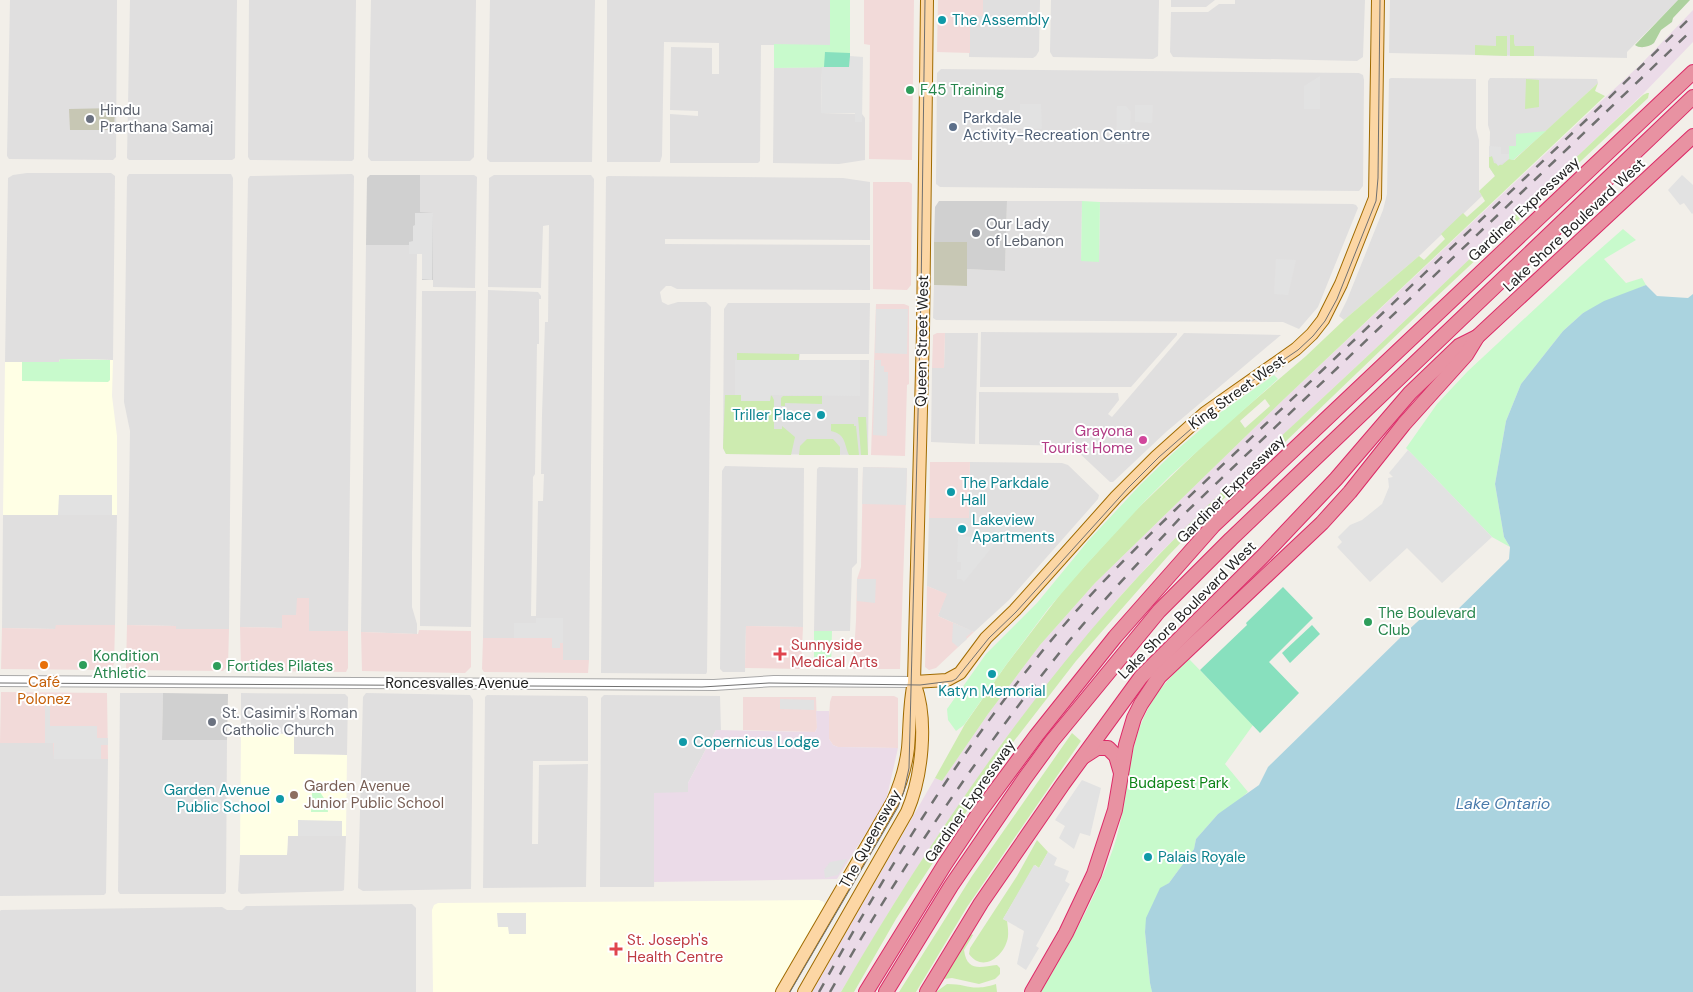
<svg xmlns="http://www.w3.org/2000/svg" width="1693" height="992" font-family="'DM Sans',sans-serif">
<rect width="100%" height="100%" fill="#f2efe9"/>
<g fill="#e0dfdf">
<polygon points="10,0 117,0 116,157 113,160 9,159 7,156"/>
<polygon points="130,0 237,0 235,158 232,160 129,160 127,158"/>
<polygon points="249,0 356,0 354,159 352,161 250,160 248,157"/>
<polygon points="371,0 476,0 474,157 470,161 371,161 368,157"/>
<polygon points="490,0 595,0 592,162 490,162 487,159"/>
<polygon points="607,0 830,0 830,45 761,45 760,161 758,163 670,163 670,114 698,116 698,111 670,110 671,47 712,48 712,74 719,74 719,43 664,42 662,156 660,162 607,162"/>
<polygon points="983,0 1040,0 1039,51 1036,56 1033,58 969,57 970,15"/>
<polygon points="1051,0 1159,0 1158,56 1153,59 1053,57 1050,52"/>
<polygon points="1171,0 1215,0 1206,7 1171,7"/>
<polygon points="1235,0 1365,0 1363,57 1357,61 1173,57 1170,52 1171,12 1208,12 1219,4 1235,4"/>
<polygon points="1390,0 1678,0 1627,52 1627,58 1389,53"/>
<polygon points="822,67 821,113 862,114 865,118 865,160 839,164 773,163 774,68"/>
<polygon points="941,69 1359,73 1363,75 1364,80 1363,186 1359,191 940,187 936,184 937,73"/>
<polygon points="1391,78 1476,79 1476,128 1479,140 1479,191 1482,196 1419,256 1344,320 1339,316 1347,300 1383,210 1387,194 1389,79"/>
<polygon points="1490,78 1597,79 1598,83 1546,131 1495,176 1489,167 1490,132 1488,125 1488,81"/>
<polygon points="27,173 111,173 115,176 113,360 60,359 60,362 5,362 8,178 13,175"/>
<polygon points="129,174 231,174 233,178 229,629 176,629 176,626 127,625 130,431 124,402 127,177"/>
<polygon points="352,174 354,176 348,631 309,631 309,599 296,615 282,628 240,627 248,179 250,176"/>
<polygon points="420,175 474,175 477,177 475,288 433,287 433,213 420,213"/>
<polygon points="494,175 591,175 594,179 589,660 563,660 563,618 537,618 536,623 514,638 483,638 488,290 538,292 541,296 541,299 539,299 539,344 537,344 535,474 533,477 531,616 536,616 538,501 543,501 544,474 541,474 542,415 545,322 548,322 549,225 543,226 541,288 488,287 489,178"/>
<polygon points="608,176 843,178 870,182 870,240 665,239 665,244 870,245 870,290 677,289 671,286 666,286 660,292 662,302 668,305 678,302 706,302 711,307 707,672 706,674 601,673 606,177"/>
<polygon points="1007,201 1082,201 1081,261 1099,261 1100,202 1353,204 1356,205 1358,208 1318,307 1299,329 1283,322 936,320 933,318 934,285 966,286 967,269 1005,271"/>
<polygon points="366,245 409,245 409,254 417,254 412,553 412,607 417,624 417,634 361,632"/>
<polygon points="422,291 476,291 471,627 420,626"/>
<polygon points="728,303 870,303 869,354 800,354 799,360 869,360 868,455 726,454 723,448 724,309"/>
<polygon points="981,332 1177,333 1177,335 1131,387 980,387"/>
<polygon points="945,333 978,333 975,444 931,442 932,368 944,368"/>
<polygon points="1184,333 1281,335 1166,432 1113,482 1110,482 1076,450 1069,446 979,444 979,392 1118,393 1119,400 1108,414 1112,417"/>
<polygon points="970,462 1062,463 1068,465 1099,495 1098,499 1009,600 974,632 938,616 946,594 927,586 929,518 969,518"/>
<polygon points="725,466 804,468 803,627 746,626 745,672 723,672 720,669 722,471"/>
<polygon points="819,467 858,468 857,563 852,568 850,631 814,631 817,469"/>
<polygon points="3,515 117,515 115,625 56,625 56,629 2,628"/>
<polygon points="120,693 163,693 162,739 227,740 226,892 224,894 120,894 118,891"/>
<polygon points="241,693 345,694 348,697 347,755 294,754 294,734 241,733"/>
<polygon points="366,693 470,695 473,700 471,889 363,891 358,888 363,697"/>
<polygon points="487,695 586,696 588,698 588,761 533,761 532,844 538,844 539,765 588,764 586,887 483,888 485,697"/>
<polygon points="604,695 720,696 721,730 716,730 688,783 688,792 655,854 654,887 600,887 601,698"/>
<polygon points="0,743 54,743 54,759 108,759 106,893 104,895 0,896"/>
<polygon points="288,836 346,836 344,890 342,891 241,894 238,891 240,855 287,855"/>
<polygon points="412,904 416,908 416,992 0,992 0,911 1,910 222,907 227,910 242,910 246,906"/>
</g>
<g fill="#f2dad9">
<polygon points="864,0 914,0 912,160 869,159 870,45 864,44"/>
<polygon points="938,0 983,0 983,16 970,15 970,53 937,52"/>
<polygon points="873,182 909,182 912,184 911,285 907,290 873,289"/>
<polygon points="876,304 904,304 909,306 909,384 907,385 905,456 871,455"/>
<polygon points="937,333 945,333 944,368 932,368 933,338 933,335"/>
<polygon points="930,462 970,462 969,518 929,518"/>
<polygon points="863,467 907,468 900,669 853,669 856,621 857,579 861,567"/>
<polygon points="927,586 947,594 938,616 974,632 936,668 929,670 925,667"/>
<polygon points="297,598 309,598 309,631 348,631 348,668 346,672 245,671 241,668 240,627 282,628 282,615 296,615"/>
<polygon points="536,618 563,618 563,660 589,660 588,673 484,672 482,669 483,638 514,638 514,623 536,623"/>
<polygon points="56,625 115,625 114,664 110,670 1,669 2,628 55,629"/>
<polygon points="127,625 176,626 176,629 229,629 228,666 223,671 126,670"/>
<polygon points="746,626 803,627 801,669 745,668"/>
<polygon points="419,630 471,631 471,667 465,673 362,671 361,632 418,634"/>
<polygon points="1,692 107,693 108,759 54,759 53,743 0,743"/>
<polygon points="832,696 894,696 898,698 898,748 838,747 833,745 829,739 828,732 830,702"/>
<polygon points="743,697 816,697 817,728 815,732 743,730"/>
</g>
<g fill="#ebdbe8">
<polygon points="1693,10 1693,42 1643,94 1373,351 1241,474 1156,557 1115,602 1054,676 1002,743 935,840 892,907 841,992 812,992 935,778 942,781 988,714 1040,645 1095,583 1283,400 1643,62"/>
<polygon points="816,711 829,711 829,739 833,745 838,747 898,748 886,801 837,879 654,882 654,793 688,792 688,783 716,730 815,732 817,728"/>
</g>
<g fill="#ffffe5">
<polygon points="60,359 113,360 112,396 117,436 117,515 3,515 5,362 59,362"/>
<polygon points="241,733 294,734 294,754 347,755 346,836 288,836 287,855 240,855"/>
<polygon points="819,900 824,902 825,907 774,992 433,992 432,910 434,905 438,903"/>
</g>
<g fill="#d0d0d0">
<polygon points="370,175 420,175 420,212 433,213 433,280 422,280 422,254 409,254 409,245 366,245 367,178"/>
<polygon points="939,201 1007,201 1005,271 967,269 967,242 934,242 935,207"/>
<polygon points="163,693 228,694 227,740 162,740"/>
</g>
<g fill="#c7c7b4">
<polygon points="115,108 114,130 70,130 69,109"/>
<polygon points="934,242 967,242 967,286 934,285"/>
</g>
<g fill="#cdebb0" fill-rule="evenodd">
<polygon points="1510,35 1514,35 1514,43 1515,46 1534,46 1534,56 1510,56"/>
<polygon points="1496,36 1507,36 1507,56 1475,55 1475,45 1496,46"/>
<polygon points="1526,79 1539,80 1539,107 1525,109"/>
<path d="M1598,83l-3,8 10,5 -322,304 -188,183 -55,62 -52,69 -46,67 -7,-3 30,-54 41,-59 59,-77 66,-73 84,-81 91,-78 38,-36 75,-64 5,4 21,-21 -4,-5 22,-21 4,4 18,-16 -6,-10 16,-15 -6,-9v-10l3,-1 2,7 8,2 7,-6 5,1zM1265,399l5,7 -25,22 -5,-7z"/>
<path d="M1647,93h2l-1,5 -216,203 -177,170 -35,31 -52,54 -92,105 -69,89 -111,169 -42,73h-13c80,-138 170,-272 276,-392 80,-90 170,-168 257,-250 90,-85 178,-171 269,-255z"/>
<polygon points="737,353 799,354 799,360 737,360"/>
<polygon points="725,395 741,395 741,401 770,401 770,395 772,396 774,400 774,429 782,429 782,426 795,437 791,455 726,454 723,448"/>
<polygon points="783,396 822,396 822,404 785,403 785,406 781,406 781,398"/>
<polygon points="858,417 866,417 868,455 861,455"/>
<path d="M831,424h23v2h2l3,29h-10c-5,-11 -3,-21 -18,-24z"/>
<polygon points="807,439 833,439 840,447 840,455 799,455 800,446"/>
<polygon points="1072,733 1081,741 967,907 916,992 899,992 972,876"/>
<path d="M1037,840l11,12 -9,16 -4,-3 -32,54 4,2c1,7 2,14 0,20 -5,17 -25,31 -38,13l1,-6 47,-72z"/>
<path d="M971,934l2,1 -9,15c3,22 16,17 33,15l3,3v6l-5,5 -16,5 -27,-6 -9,1z"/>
<path d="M947,984c22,0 24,8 49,0l1,8h-61z"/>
</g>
<path fill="#add19e" d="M1678,0h12l-17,18 -1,4 -11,8 -7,13c-5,4 -14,6 -19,2z"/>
<g fill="#c8facc">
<polygon points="830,0 850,0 850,67 774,68 774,44 830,45"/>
<polygon points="1546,131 1513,160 1509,159 1509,146 1516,146 1516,134"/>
<polygon points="1082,201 1100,202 1099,262 1081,261"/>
<polygon points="1623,229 1636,240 1604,259 1626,283 1642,278 1646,285 1583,313 1563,331 1521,384 1506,421 1495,484 1504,537 1510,547 1492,537 1406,448 1437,404 1468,371 1582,265"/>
<polygon points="60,359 110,360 110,380 108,382 22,381 22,362 59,362"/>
<polygon points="1274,375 1278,379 1171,475 1146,500 1086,565 1048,609 1006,665 964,725 956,731 948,720 947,709 986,654 1037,603 1088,541 1141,484 1173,453 1221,412"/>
<polygon points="814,631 832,631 831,668 814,668"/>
<path d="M1189,659l64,66 -28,39 23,28 -17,15 -13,7 -22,25 -2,10 -25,34 -9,6 -13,29 -2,14 5,51 2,9h-111c27,-46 54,-92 72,-143 16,-45 12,-97 35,-140 10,-20 25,-35 41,-50z"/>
<polygon points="320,792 327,803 328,812 311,812 312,793"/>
</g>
<g fill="#88e0be">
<polygon points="825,52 850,53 850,67 824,67"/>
<polygon points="1283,587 1313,618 1269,662 1299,693 1260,733 1200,670 1247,625 1246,623"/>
<polygon points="1312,625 1320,634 1290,663 1282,653"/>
</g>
<g fill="#e2e2e2">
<polygon points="850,56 863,57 862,122 855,122 855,113 821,113 822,67 849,67"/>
<polygon points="1320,76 1320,109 1304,109 1304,86"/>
<polygon points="1020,104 1041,104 1042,129 1008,128 1008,110 1020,110"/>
<polygon points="1135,105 1153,105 1152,123 1135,122"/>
<polygon points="1117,106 1126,106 1131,112 1129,144 1116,144"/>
<polygon points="1489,146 1501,147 1501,154 1509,154 1509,159 1498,166 1492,156 1489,157"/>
<polygon points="1682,175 1693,185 1693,213 1692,214 1684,203 1680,205 1668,190"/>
<polygon points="415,213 433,213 432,280 422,279 422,254 409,254 409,242 413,241 413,226 415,225"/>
<polygon points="1276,259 1296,260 1288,295 1274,294"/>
<polygon points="876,309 908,309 907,354 875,353"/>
<polygon points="735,360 860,360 860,396 771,395 770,401 741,401 741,395 735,395"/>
<polygon points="875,360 881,360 881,366 884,366 884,372 888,372 887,436 873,435"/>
<polygon points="1408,450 1492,537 1442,583 1407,548 1370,582 1337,547 1342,542 1338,537 1350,525 1362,520 1382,504 1389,487 1388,478 1393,477 1389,473"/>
<polygon points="863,467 907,468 906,505 862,504"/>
<polygon points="59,495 112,495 112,515 58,515"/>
<polygon points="996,518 1002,520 1010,525 964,582 961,579 957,579 957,570 961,570 961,562 957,562 958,536 978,537 978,540 984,540 984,536 995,536"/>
<polygon points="857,579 876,579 875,603 857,601"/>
<polygon points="536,618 563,618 563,643 560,643 560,648 552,648 552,638 514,638 514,623 536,623"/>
<polygon points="953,623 973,631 966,637 967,639 958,647 952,642"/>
<polygon points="45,699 50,699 50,726 97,726 97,738 108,738 108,745 101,745 101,759 54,759 54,743 45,743"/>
<polygon points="780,699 814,700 814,710 780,709"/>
<polygon points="1082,780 1101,788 1090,836 1080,833 1074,849 1059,838 1065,826 1055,820"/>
<polygon points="298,820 342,821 342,836 298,836"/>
<polygon points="1048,852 1057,858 1054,865 1069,871 1065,881 1070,884 1036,946 1039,948 1026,970 1017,964 1024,931 1003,919 1034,865 1039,868"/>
<polygon points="847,859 838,875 825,878 824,870 830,862"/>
<polygon points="497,913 526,913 526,934 509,934 508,927 498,927"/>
</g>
<polygon fill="#aad3df" points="1646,285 1657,296 1688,298 1693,294 1693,992 1152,992 1150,983 1145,932 1146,918 1160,888 1169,883 1194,849 1196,839 1218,814 1259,785 1268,767 1403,635 1430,610 1448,619 1509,559 1510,547 1504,537 1495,484 1506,421 1521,384 1563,331 1583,313 1604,301"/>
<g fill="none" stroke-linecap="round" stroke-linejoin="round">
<defs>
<polyline id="minor" points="0,681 714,685 774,681 914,682"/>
<g id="major">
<polyline points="914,682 947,680 960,673 986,638 1015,610 1116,497 1156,457 1205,413 1296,349 1312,334 1323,320 1341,284 1375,198 1378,0"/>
<path d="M782,992l111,-191c7,-16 13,-35 15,-53 2,-22 1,-44 6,-66l9,-351 4,-331"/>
<path d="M804,992l103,-180c15,-35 21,-91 8,-127"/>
</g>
<g id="highway">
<polyline points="1083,757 1097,748 1108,748 1116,756 1121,773"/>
<polyline points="866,992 945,864 979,813 1036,736 1115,637 1213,526 1693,72"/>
<polyline points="886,992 951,886 1025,778 1052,741 1159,611 1231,539 1693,97"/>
<polyline points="927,992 981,903 1063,784 1141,677 1263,556 1336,479 1410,393 1459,346 1477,337"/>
<polyline points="1032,992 1066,933 1094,874 1115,810 1126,745 1134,718 1141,704 1159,677 1322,523 1350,492 1404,424 1466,355 1477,337 1693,136"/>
</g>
</defs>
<use href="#minor" stroke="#a9a9a9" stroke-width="12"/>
<use href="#major" stroke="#a06b00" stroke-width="14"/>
<use href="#highway" stroke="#dc2a67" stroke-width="16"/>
<use href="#minor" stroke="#fff" stroke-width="10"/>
<use href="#major" stroke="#fcd6a4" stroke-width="12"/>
<use href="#highway" stroke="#e892a2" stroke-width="14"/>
<g stroke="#707070" stroke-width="1">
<polyline points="0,683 702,687 769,683 920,685 952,681 956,679 989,638 1016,612 1128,488 1159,457 1207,415 1246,385 1298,350 1313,336 1325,321 1337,299 1376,201 1378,178 1380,0"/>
<polyline points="790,992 898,807 904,791 909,768 921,296 925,0"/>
</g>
<g stroke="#707070" stroke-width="2.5" stroke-dasharray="10 10" stroke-linecap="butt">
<path d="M819,992c70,-126 147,-251 240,-361 36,-43 76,-82 115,-120l429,-407 90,-89"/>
<path d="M830,992c70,-124 150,-241 239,-351 36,-43 74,-83 112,-124l512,-488"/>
</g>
</g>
<g fill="#0f9aa8" stroke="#fff" stroke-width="2">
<circle cx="942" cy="20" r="5"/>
<circle cx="821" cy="415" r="5"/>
<circle cx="951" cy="492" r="5"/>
<circle cx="962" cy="529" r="5"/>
<circle cx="992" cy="674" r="5"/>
<circle cx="683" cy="742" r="5"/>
<circle cx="280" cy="799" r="5"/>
<circle cx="1148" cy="857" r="5"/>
</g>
<g fill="#2e9e5b" stroke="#fff" stroke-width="2">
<circle cx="910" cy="90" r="5"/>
<circle cx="1368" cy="622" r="5"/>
<circle cx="83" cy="665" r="5"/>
<circle cx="217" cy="666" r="5"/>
</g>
<g fill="#6b7280" stroke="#fff" stroke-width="2">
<circle cx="90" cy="119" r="5"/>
<circle cx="976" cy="233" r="5"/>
<circle cx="212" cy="722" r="5"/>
</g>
<circle fill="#5c6f8a" stroke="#fff" stroke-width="2" cx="953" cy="127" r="5"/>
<circle fill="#d1479c" stroke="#fff" stroke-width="2" cx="1143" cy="440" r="5"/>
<g fill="#e0444e" stroke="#fff" stroke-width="2">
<path d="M777.5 646.5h5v5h5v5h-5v5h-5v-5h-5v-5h5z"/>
<path d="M613.5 941.5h5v5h5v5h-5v5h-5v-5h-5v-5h5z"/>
</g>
<circle fill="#e8710a" stroke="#fff" stroke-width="2" cx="44" cy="665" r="5"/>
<circle fill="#8d6e63" stroke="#fff" stroke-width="2" cx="294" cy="795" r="5"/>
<g text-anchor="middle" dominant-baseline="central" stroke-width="4" stroke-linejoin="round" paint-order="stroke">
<g font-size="15" fill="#0d838f" stroke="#fff" text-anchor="start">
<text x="952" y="20">The Assembly</text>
<text x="811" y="415" text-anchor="end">Triller Place</text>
<text x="961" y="483">The Parkdale<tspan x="961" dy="17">Hall</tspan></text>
<text x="972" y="520">Lakeview<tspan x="972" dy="17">Apartments</tspan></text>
<text x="992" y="691" text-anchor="middle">Katyn Memorial</text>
<text x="693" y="742">Copernicus Lodge</text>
<text x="270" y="790" text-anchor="end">Garden Avenue<tspan x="270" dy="17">Public School</tspan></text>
<text x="1158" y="857">Palais Royale</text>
</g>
<g font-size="15" fill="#27864d" stroke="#fff" text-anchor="start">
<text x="920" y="90">F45 Training</text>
<text x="1378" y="613">The Boulevard<tspan x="1378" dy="17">Club</tspan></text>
<text x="93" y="656">Kondition<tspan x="93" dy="17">Athletic</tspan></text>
<text x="227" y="666">Fortides Pilates</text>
</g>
<g font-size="15" fill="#5b616d" stroke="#fff" text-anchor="start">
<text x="100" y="110">Hindu<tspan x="100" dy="17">Prarthana Samaj</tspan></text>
<text x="986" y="224">Our Lady<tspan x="986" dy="17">of Lebanon</tspan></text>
<text x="222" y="713">St. Casimir's Roman<tspan x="222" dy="17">Catholic Church</tspan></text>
</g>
<g font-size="15" fill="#4e5e75" stroke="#fff" text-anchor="start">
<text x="963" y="118">Parkdale<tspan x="963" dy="17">Activity-Recreation Centre</tspan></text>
</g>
<g font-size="15" fill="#222" stroke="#fff">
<text transform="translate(1524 209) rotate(-43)">Gardiner Expressway</text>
<text transform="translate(1574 225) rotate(-43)">Lake Shore Boulevard West</text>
<text transform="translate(922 341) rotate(-89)">Queen Street West</text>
<text transform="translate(1237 392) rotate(-36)">King Street West</text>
<text transform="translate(1231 489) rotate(-45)">Gardiner Expressway</text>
<text transform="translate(1187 610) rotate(-45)">Lake Shore Boulevard West</text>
<text x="457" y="683">Roncesvalles Avenue</text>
<text transform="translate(970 801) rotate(-55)">Gardiner Expressway</text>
<text transform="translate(870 839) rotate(-61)">The Queensway</text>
</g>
<g font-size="15" fill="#b23c85" stroke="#fff" text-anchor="end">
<text x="1133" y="431">Grayona<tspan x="1133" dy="17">Tourist Home</tspan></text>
</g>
<g font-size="15" fill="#be3a42" stroke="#fff" text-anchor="start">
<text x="791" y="645">Sunnyside<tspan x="791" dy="17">Medical Arts</tspan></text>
<text x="627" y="940">St. Joseph's<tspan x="627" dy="17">Health Centre</tspan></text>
</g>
<g font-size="15" fill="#c56008" stroke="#fff">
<text x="44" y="682">Café<tspan x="44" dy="17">Polonez</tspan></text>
</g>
<g font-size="15" fill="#0c8416" stroke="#fff">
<text x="1179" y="783">Budapest Park</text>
</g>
<g font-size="15" fill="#785e54" stroke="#fff" text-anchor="start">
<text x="304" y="786">Garden Avenue<tspan x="304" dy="17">Junior Public School</tspan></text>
</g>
<g font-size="16" font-style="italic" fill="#4a7aab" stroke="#fff">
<text x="1503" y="803">Lake Ontario</text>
</g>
</g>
</svg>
